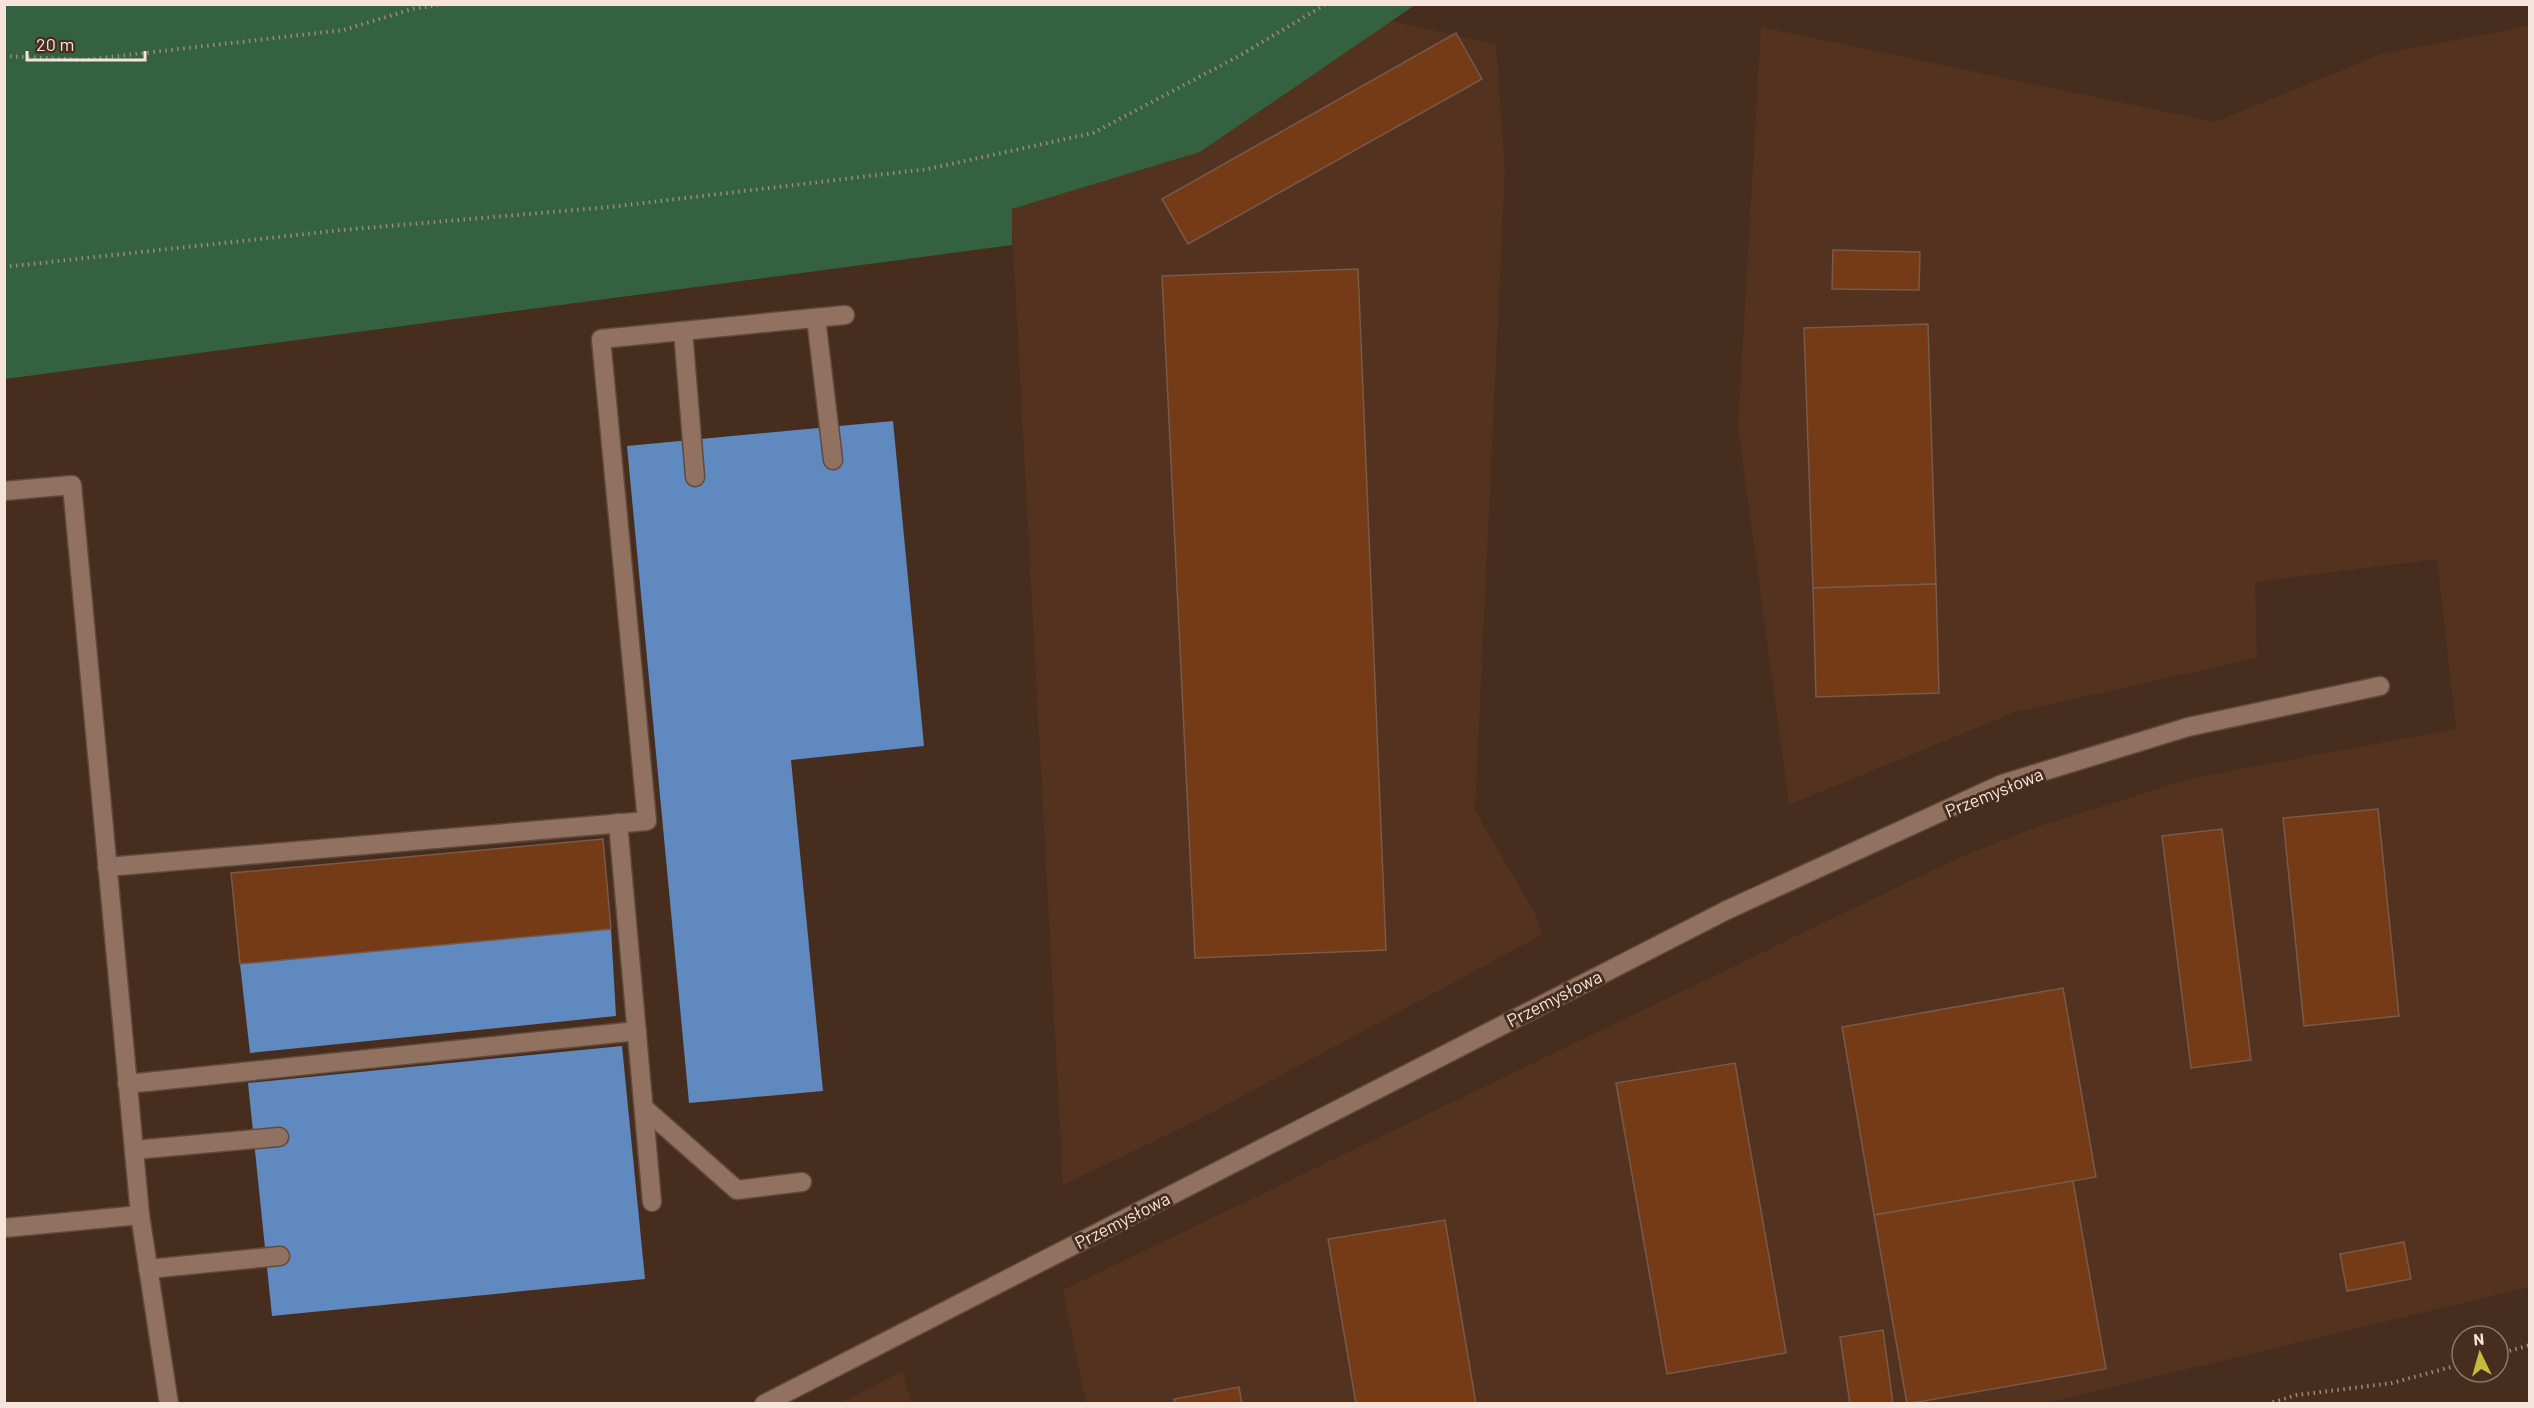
<svg xmlns="http://www.w3.org/2000/svg" width="2534" height="1408" font-family="Barlow,sans-serif">
<rect width="100%" height="100%" fill="#472d1e"/>
<g fill="#53321f">
<polygon points="2528,5 2529,5 2529,1287 2042,1404 1086,1403 1063,1290 1960,857 2040,826 2192,778 2456,729 2437,559 2255,582 2257,658 2015,712 1789,805 1738,426 1761,27 2215,122 2381,54 2529,26"/>
<polygon points="1390,21 1496,44 1505,170 1475,811 1534,911 1542,935 1200,1119 1063,1185 1011,209 1200,152"/>
<polygon points="903,1371 911,1403 841,1403"/>
</g>
<polygon fill="#34613f" points="4,5 5,4 1415,5 1200,152 1012,209 1012,245 5,379"/>
<g fill="#5f89bf">
<polygon points="893,421 924,746 791,760 823,1091 689,1103 627,446"/>
<polygon points="611,929 616,1016 250,1053 240,964"/>
<polygon points="622,1046 645,1279 272,1316 248,1083"/>
</g>
<g fill="#753b17" stroke="#785a4a" stroke-width="1.5">
<polygon points="1456,33 1482,79 1188,244 1162,199"/>
<polygon points="1833,250 1920,252 1919,290 1832,289"/>
<polygon points="1358,269 1386,950 1195,958 1162,276"/>
<polygon points="1928,324 1936,584 1813,588 1804,328"/>
<polygon points="1936,584 1939,693 1816,697 1813,588"/>
<polygon points="2378,809 2399,1016 2304,1026 2283,818"/>
<polygon points="2222,829 2251,1060 2191,1068 2162,836"/>
<polygon points="603,839 611,929 240,964 231,873"/>
<polygon points="2063,988 2096,1177 1874,1215 1842,1027"/>
<polygon points="1735,1063 1786,1353 1667,1374 1616,1083"/>
<polygon points="2073,1181 2106,1369 1907,1404 1874,1215"/>
<polygon points="1445,1220 1476,1404 1356,1404 1328,1239"/>
<polygon points="2404,1242 2411,1279 2347,1291 2340,1254"/>
<polygon points="1883,1330 1893,1404 1850,1404 1840,1337"/>
<polygon points="1239,1387 1242,1404 1175,1404 1174,1399"/>
</g>
<g fill="none" stroke-linecap="round" stroke-linejoin="round">
<defs>
<g id="minor">
<polyline points="816,318 833,460"/>
<polyline points="683,331 695,477"/>
<polyline points="4,491 72,485 140,1215 169,1404"/>
<polyline points="618,823 652,1202"/>
<polyline points="107,867 647,821 601,339 845,315"/>
<polyline points="127,1084 637,1031"/>
<polyline points="644,1108 737,1190 802,1182"/>
<polyline points="134,1150 279,1137"/>
<polyline points="4,1228 140,1215"/>
<polyline points="148,1269 280,1256"/>
<polyline points="764,1404 1727,910 2002,784 2188,727 2380,686"/>
</g>
</defs>
<use href="#minor" stroke="#614a3d" stroke-width="21"/>
<g stroke="#9f897d" stroke-width="4" stroke-dasharray="1.5 4.5" stroke-linecap="butt">
<polyline points="4,56 84,60 344,30 412,9 443,4"/>
<polyline points="4,267 342,230 610,207 928,169 1093,133 1239,56 1326,4"/>
<polyline points="2498,1354 2530,1345"/>
<polyline points="2267,1404 2297,1395 2392,1383 2462,1364"/>
</g>
<use href="#minor" stroke="#917261" stroke-width="18"/>
</g>
<g text-anchor="middle" dominant-baseline="central" stroke-width="6" stroke-linejoin="round" paint-order="stroke">
<g font-size="18" fill="#f6e4db" stroke="#472d1e">
<text transform="translate(1994 792) rotate(-22)">Przemysłowa</text>
<text transform="translate(1554 998) rotate(-27)">Przemysłowa</text>
<text transform="translate(1122 1220) rotate(-27)">Przemysłowa</text>
</g>
</g>
<rect width="2534" height="1408" fill="none" stroke="#f6e4db" stroke-width="12"/>
<g transform="translate(2480 1354) rotate(355)"><circle r="28" fill="#472d1e" stroke="#8d766a" stroke-width="1.5"/>
<path d="M0-4.5L10 22L0 15L-10 22Z" fill="#c7bb3b"/>
<text y="-9" font-size="16" font-weight="bold" text-anchor="middle" fill="#f6e4db">N</text>
</g>
<path d="M27 51v9h118v-9" fill="none" stroke="#f6e4db" stroke-width="3"/>
<text x="36" y="51" font-size="18" fill="#f6e4db" stroke="#472d1e" stroke-width="4.5" paint-order="stroke">20 m</text>
</svg>
